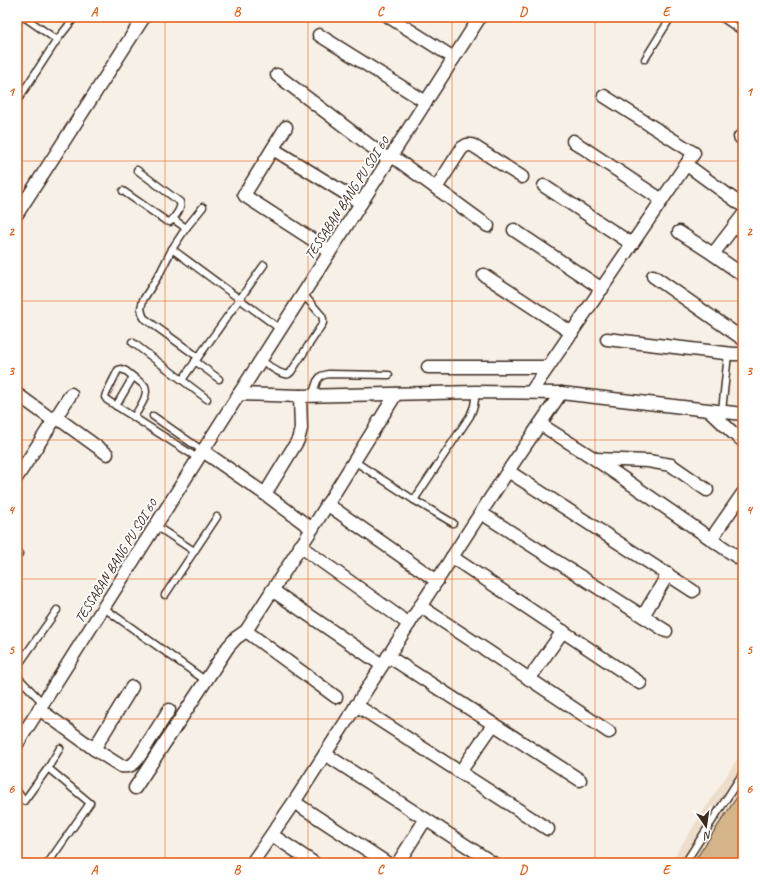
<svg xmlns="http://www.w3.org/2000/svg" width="760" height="880" font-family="Caveat,sans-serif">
<rect width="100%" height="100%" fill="#f7f0e7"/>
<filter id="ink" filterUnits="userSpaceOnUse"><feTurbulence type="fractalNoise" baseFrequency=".025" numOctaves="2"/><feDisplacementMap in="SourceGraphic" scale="8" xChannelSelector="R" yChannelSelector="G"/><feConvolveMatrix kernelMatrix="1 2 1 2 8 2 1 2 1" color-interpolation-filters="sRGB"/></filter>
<g filter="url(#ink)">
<polygon fill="#eddecb" points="743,750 743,863 670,863"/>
<polygon fill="#d6b489" stroke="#3b2a1e" points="743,788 743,863 693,863"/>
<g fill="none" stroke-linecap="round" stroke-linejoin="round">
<defs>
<g id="lane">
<polyline points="22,17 27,19 57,40"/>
<polyline points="721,17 743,32"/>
<polyline points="645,59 671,17"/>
<polyline points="17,101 57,40 75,17"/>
<path d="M123,191l43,30 4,1c5,-5 12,-14 10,-20l-43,-32"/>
<polyline points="173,219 186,228"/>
<polyline points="172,249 280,329"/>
<polyline points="132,342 207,399"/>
<polyline points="198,357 144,318 142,313 141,308 143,300 160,273 172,249 186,228 203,207"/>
<path d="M261,360c6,4 17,14 24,14 3,1 4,0 6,-2l32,-49v-4l-1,-3 -19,-22"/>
<polyline points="195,361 219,379"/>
<polyline points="182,380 264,265"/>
<polyline points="312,396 317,381 321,376 328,374 389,375"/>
<polyline points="116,406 133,377"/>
<polyline points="722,411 728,354"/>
<polyline points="153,416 203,451"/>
<path d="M134,417c5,-9 15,-21 11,-31l-19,-15 -5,-2 -3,1 -12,24 -1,3 2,3 92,59"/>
<polyline points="354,461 414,500 453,523"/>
<polyline points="414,500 470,416 474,406 476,392"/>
<polyline points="156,526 194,551"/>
<polyline points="17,552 19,554"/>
<polyline points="165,595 217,517"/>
<polyline points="104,608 202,678"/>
<polyline points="17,667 57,610"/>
<polyline points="17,676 43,703"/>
<polyline points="17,791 24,801 48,768 60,748"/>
<polyline points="48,863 90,803 48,768"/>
<polyline points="294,863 295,862"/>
<polyline points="685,863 743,773"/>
</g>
<g id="street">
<polyline points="389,17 454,58"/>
<polyline points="319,35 426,102"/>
<polyline points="277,75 389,160"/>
<polyline points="286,127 246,192 244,194 245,196 330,251"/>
<polyline points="740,137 743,140"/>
<polyline points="573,141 662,200"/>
<polyline points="273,149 361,203"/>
<polyline points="392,156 488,226"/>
<polyline points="687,165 743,206"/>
<polyline points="544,186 632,244"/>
<polyline points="436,188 462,148 467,145 472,145 522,177"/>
<polyline points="17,214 144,17"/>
<polyline points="514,230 602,289"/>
<polyline points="679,232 713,254 743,275"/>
<polyline points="713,254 743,215"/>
<polyline points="484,275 572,333"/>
<polyline points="653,276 743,339"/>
<polyline points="607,339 733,354 743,354"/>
<polyline points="428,367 548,367"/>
<polyline points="531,392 694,153 604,96"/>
<polyline points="17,394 54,421"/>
<polyline points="239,394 480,17"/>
<polyline points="710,411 733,433 743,441"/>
<polyline points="56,417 107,454"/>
<polyline points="540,424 595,459 743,561"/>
<polyline points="203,451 265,494 312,529"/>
<polyline points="595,459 648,461 671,465 707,490"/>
<polyline points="508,471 693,591"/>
<polyline points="17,477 71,394"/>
<polyline points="265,494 298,440 301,429 300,396"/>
<polyline points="327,504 437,581"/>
<polyline points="481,513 666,631"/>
<polyline points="711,539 743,493"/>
<polyline points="300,546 409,624"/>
<polyline points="452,557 640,683"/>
<polyline points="272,590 382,665"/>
<polyline points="420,606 609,732"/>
<polyline points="643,616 668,574"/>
<polyline points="246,631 336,697"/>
<polyline points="388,656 580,780"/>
<polyline points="529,679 563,631"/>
<polyline points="356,705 548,829"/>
<path d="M39,709l55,40 27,17c7,1 11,0 16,-6l32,-50"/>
<polyline points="17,744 239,394 300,396 476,392 561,393 743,414"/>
<polyline points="94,749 132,687"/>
<polyline points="325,754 493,863"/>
<polyline points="460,772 493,725"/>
<polyline points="135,788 228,647 236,638 246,631 312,529 396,394"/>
<polyline points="294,802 387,863"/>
<polyline points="272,835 314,863"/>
<polyline points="252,863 294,802 467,534 508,471 561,393"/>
<polyline points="398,863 425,820"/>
</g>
</defs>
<use href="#lane" stroke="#3b2a1e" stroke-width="9"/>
<use href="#street" stroke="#3b2a1e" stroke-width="15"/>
<use href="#lane" stroke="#fff" stroke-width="6"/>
<use href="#street" stroke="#fff" stroke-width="12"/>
</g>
</g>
<path fill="none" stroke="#e8590c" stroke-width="1" stroke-opacity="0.55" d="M165,17v846M308,17v846M452,17v846M595,17v846M17,161h726M17,301h726M17,440h726M17,579h726M17,719h726"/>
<g text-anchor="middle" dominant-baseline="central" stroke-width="3.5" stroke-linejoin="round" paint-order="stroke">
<g font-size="14" fill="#3b2a1e" stroke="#fff">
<text transform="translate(347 198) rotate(-57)">TESSABAN BANG PU SOI 60</text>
<text transform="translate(116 561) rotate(-58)">TESSABAN BANG PU SOI 60</text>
</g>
</g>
<rect width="760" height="880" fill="none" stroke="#fff" stroke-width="44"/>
<g transform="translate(706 826) rotate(167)" stroke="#ffffff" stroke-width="3" paint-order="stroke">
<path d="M0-3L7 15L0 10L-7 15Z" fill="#3b2a1e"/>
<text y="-6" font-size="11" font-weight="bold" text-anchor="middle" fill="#3b2a1e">N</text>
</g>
<rect x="22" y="22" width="716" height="836" fill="none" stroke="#e8590c" stroke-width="1.5"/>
<g font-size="13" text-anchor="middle" font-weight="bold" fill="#e8590c">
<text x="94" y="16">A</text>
<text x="237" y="16">B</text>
<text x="380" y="16">C</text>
<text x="523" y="16">D</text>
<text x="666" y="16">E</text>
<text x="11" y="96">1</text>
<text x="749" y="96">1</text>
<text x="11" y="236">2</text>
<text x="749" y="236">2</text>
<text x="11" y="375">3</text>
<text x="749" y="375">3</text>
<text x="11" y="514">4</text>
<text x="749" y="514">4</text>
<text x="11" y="654">5</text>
<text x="749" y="654">5</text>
<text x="11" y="793">6</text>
<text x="749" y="793">6</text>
<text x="94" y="874">A</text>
<text x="237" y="874">B</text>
<text x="380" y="874">C</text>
<text x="523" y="874">D</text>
<text x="666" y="874">E</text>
</g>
</svg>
